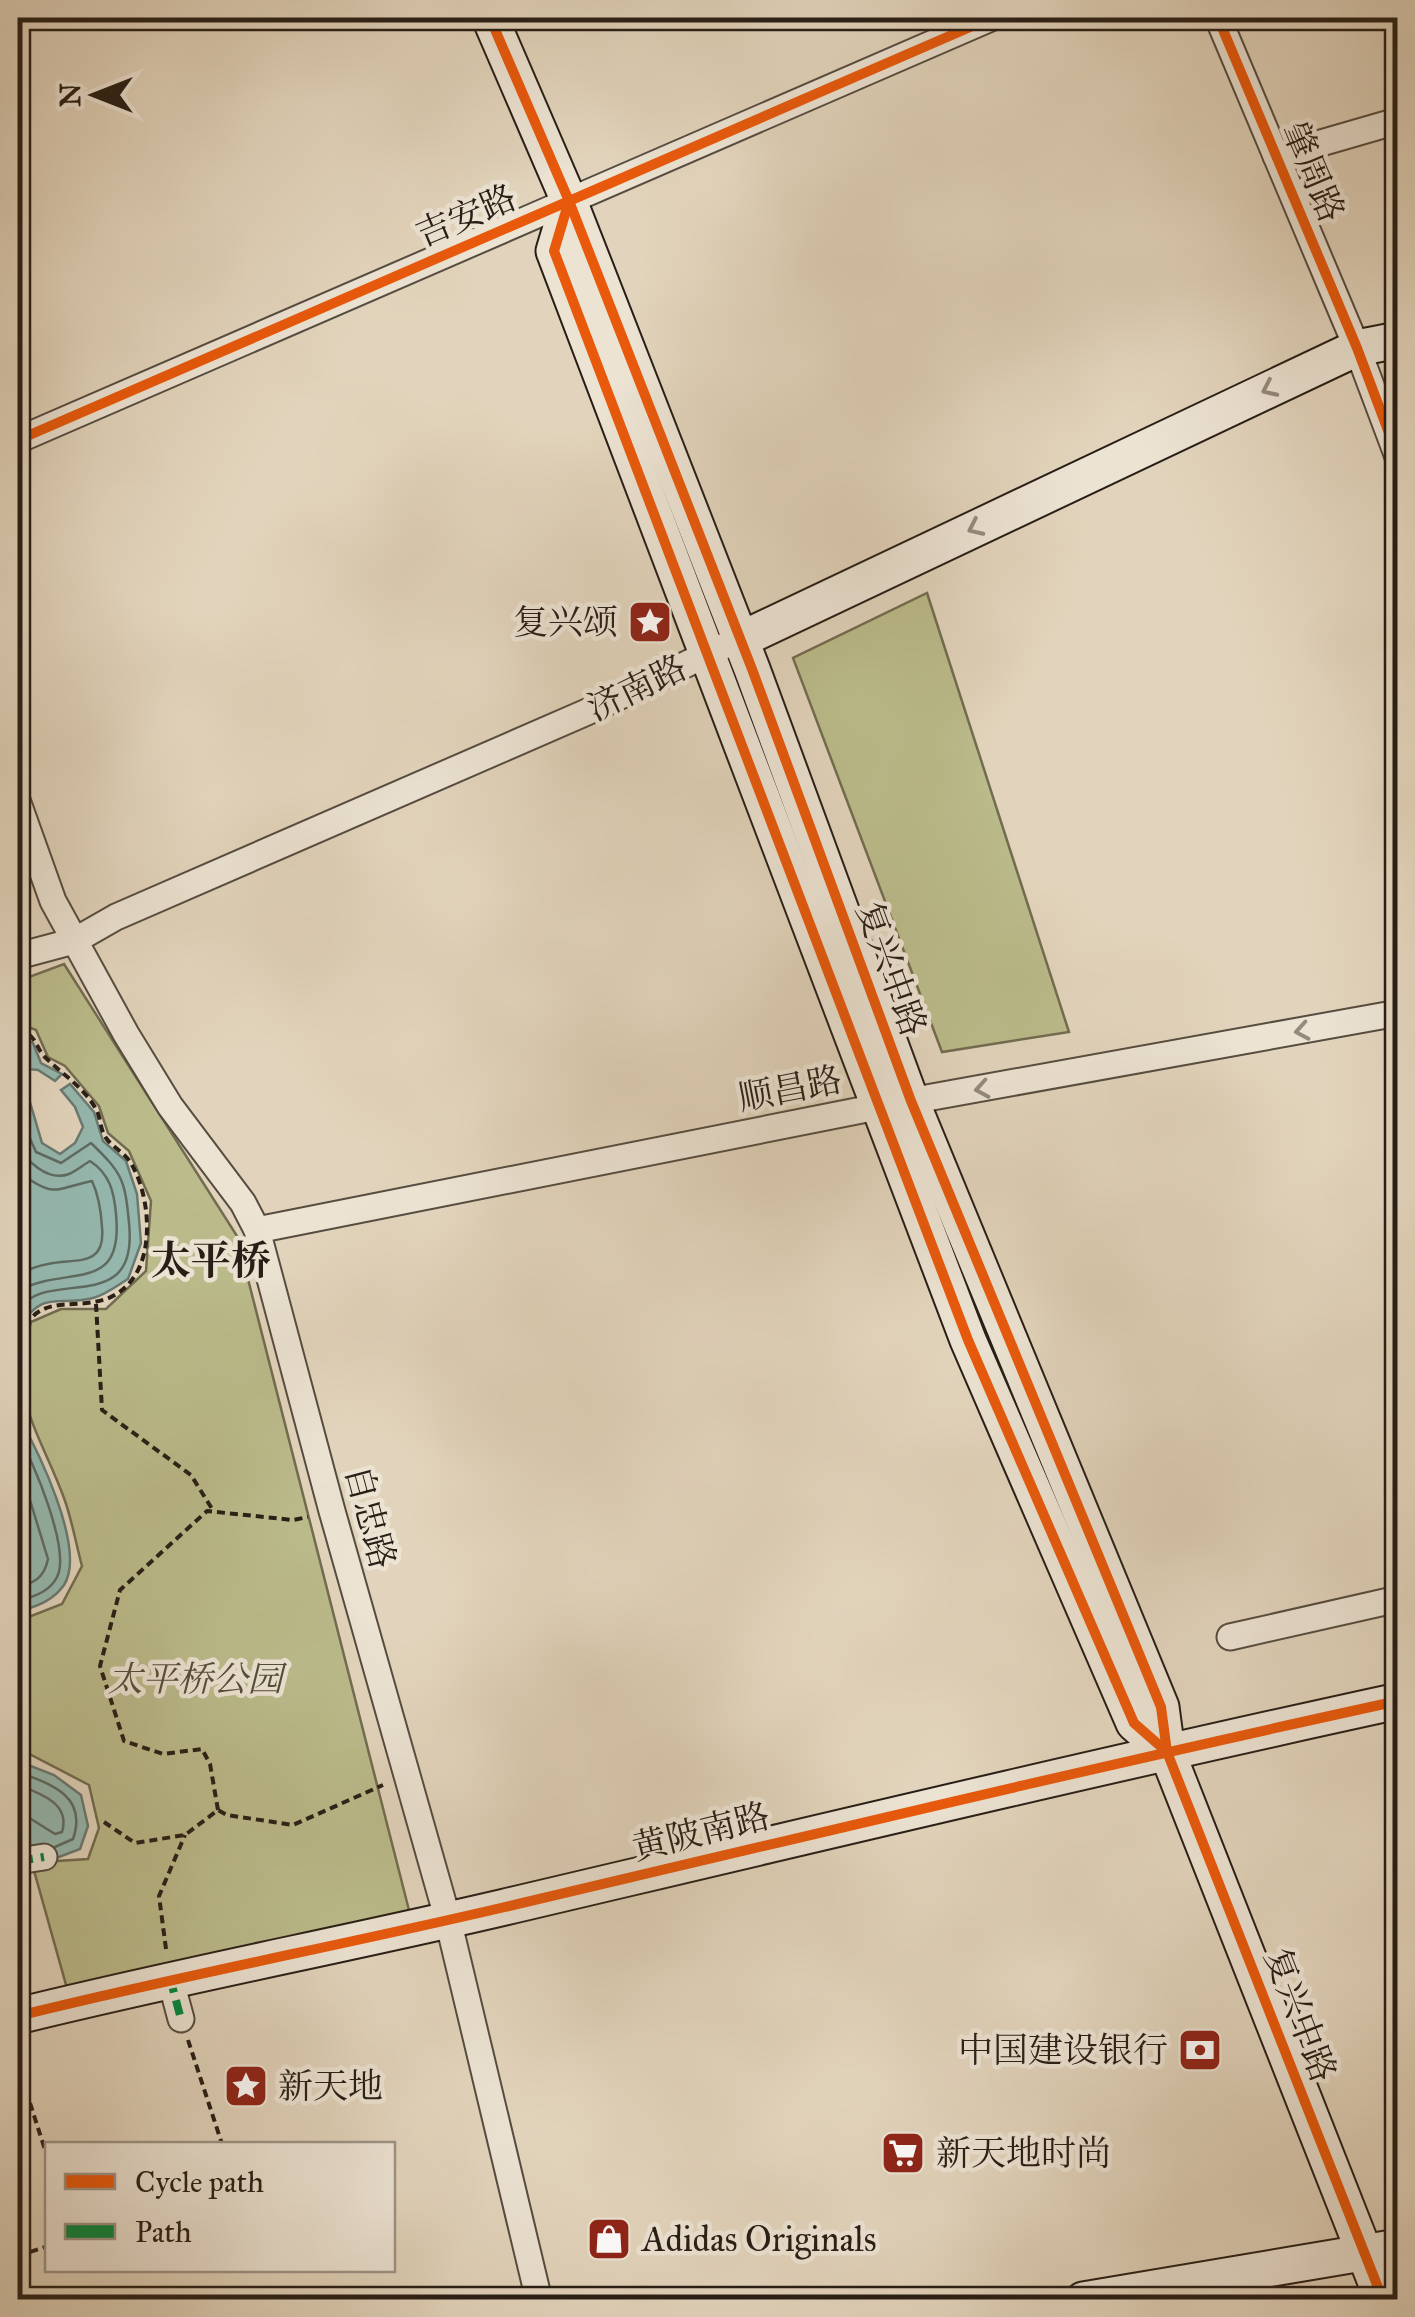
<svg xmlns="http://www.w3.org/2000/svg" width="1415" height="2317" font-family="'IM FELL Great Primer','Noto Serif SC',serif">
<rect width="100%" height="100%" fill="#e2d4bc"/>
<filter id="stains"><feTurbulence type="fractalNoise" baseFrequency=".002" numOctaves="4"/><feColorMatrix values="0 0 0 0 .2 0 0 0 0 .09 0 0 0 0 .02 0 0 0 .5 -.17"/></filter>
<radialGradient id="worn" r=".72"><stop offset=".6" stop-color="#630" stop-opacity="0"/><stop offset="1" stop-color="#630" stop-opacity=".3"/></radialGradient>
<g fill="#bbbb8b" stroke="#726c50" stroke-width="2.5">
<polygon points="927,593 1069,1032 942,1052 793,658"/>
<path d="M64,964l173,272 174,682 -341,81 -37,-132 8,-5 47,-3 11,-31 -10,-43 -71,-37v-127l44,-17 20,-38c-6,-22 -10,-46 -18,-68 -25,-68 -57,-100 -33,-176l30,-13h45l40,-38 5,-70 -22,-50 -21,-18 -9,-27 -34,-40 -17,-9 -12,-27 -18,-7v-42z"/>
</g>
<g fill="#95b8af" stroke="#697a72" stroke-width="2.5">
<path d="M18,1035l15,8 8,20 21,11 -7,7 -17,-11 -10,-1 -6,6 20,68 18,11 15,-11 8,-16 -8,-20 -14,-17 9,-6 24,28 9,29 23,20 11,33 4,49 -13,36c-10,6 -23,16 -35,19 -37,9 -48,-10 -75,30z"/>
<path d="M18,1415c19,34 69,134 46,170 -12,17 -28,21 -46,27z"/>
<polygon points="18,1761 54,1775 81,1795 88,1826 80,1849 54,1859 27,1846 18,1836"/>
</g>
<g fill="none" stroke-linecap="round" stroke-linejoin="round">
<g stroke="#5e6b62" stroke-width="2.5">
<path d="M18,1091l6,34 12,27 25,11 30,-20c31,30 34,36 38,80 10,96 -82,43 -111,87"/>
<path d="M18,1143c7,18 30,39 51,31 7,-3 14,-9 21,-13 20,13 24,31 26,53 8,82 -49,50 -98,77"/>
<path d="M18,1172c39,27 35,17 74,9 7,15 9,30 10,46 4,41 -27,31 -54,37 -11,2 -21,6 -30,10"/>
<path d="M18,1435c15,26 53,115 39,142 -8,16 -24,19 -39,25"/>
<path d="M18,1461l30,98c-4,19 -13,23 -30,29"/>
<path d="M18,1772c33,12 70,24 55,67l-18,8"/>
<path d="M18,1785c21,8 53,18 44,47l-7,2 -24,-15 -13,-2"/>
</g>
<defs>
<g id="street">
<polyline points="1218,18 1357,348 1398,457"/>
<polyline points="1276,156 1397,121"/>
<polyline points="18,440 991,18"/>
<polyline points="18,803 53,901 126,1034 170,1106 243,1203 257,1230 332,1511 448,1920 539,2300"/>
<polyline points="18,956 74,941 116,917 587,712 722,647"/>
<polyline points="257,1230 877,1107 1398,1013"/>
<polyline points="1230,1637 1398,1599"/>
<polyline points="18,1861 44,1857"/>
<polyline points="170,1978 181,2019"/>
</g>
<g id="secondary">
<polyline points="490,18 569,201 752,669 911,1101 1161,1707 1167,1752 1383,2300"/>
<polyline points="569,201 554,251 968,1340 1134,1723 1167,1752"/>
<polyline points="740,640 1357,348 1398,340"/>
<path d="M18,2016c161,-40 325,-71 487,-109 297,-70 594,-141 893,-206"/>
<polyline points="1083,2300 1398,2247"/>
</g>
</defs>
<use href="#street" stroke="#564c40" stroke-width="29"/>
<use href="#secondary" stroke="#281e16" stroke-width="39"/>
<g stroke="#281e16" stroke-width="4" stroke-dasharray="8 5" stroke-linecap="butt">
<path d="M18,1028c22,10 16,20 30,32 17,16 36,28 48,49 5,9 4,21 10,29 7,10 20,15 26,27 17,30 22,83 2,112 -38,55 -103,-7 -116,75"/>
<polyline points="96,1304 102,1410 191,1475 214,1512"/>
<polyline points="218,1810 210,1764 202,1749 163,1754 124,1741 100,1666 120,1590 207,1511 293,1520 308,1517"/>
<polyline points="104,1822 135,1843 185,1835 218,1810 227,1815 293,1825 383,1785"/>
<polyline points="166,1949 159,1896 185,1835"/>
<polyline points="188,2040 222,2144"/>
<polyline points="18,2066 48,2159"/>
<polyline points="18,2256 48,2246"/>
</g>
<use href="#street" stroke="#ece3d3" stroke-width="25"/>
<use href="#secondary" stroke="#ece3d3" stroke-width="35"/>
<g stroke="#00873e" stroke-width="8" stroke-dasharray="15 8" stroke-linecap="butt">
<polyline points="18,1861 44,1857"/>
<polyline points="170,1978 181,2019"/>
</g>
<defs>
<g id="cycleway">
<polyline points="490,18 569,201 752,669 911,1101 1161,1707 1167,1752 1383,2300"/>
<polyline points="1218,18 1357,348 1398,457"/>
<polyline points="569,201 554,251 968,1340 1134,1723 1167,1752"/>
<polyline points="18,440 991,18"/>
<path d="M18,2016c161,-40 325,-71 487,-109 297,-70 594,-141 893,-206"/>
</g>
</defs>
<use href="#cycleway" stroke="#ece3d3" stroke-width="16"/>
<use href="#cycleway" stroke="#e8590c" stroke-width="10"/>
</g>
<defs><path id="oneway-chevron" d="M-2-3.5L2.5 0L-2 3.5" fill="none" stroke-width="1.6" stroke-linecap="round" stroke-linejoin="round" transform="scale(2.5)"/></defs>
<g stroke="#948a7e">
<use href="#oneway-chevron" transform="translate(1269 389) rotate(155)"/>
<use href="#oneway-chevron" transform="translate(975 528) rotate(155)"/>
<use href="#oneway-chevron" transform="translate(1302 1031) rotate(170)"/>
<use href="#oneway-chevron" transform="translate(982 1089) rotate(170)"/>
</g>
<defs>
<symbol id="sight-square" viewBox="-11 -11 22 22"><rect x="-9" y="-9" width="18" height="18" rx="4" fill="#8f2418" stroke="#ece3d3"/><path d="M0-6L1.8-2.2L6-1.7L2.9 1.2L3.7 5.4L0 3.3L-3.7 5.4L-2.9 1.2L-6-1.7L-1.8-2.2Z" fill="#fff"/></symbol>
<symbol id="bank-square" viewBox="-11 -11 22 22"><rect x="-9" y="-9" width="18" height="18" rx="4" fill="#8f2418" stroke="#ece3d3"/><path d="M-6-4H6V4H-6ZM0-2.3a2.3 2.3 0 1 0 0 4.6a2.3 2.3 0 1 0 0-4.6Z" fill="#fff"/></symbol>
<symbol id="supermarket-square" viewBox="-11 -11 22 22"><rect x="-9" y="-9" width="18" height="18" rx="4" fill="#8f2418" stroke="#ece3d3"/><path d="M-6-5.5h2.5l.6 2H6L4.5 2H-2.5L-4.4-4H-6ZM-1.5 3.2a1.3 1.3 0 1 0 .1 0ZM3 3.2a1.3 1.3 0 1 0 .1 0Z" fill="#fff"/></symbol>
<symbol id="shop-square" viewBox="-11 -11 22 22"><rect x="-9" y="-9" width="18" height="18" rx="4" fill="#8f2418" stroke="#ece3d3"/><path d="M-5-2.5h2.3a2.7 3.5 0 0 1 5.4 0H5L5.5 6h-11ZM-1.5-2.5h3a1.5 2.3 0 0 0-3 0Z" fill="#fff"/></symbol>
</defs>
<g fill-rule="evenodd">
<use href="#sight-square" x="625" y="597" width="50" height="50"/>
<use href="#bank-square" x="1175" y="2025" width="50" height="50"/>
<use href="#sight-square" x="221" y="2061" width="50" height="50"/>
<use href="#supermarket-square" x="878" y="2128" width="50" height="50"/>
<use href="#shop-square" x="584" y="2214" width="50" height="50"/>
</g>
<g text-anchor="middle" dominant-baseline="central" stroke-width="9" stroke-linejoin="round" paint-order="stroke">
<g font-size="35" fill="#281e16" stroke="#ece3d3">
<text transform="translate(1313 172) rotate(67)">肇周路</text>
<text transform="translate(466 216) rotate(-23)">吉安路</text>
<text transform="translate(637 688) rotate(-26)">济南路</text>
<text transform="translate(891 969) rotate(70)">复兴中路</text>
<text transform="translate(790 1089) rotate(-11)">顺昌路</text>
<text transform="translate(370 1517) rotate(75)">自忠路</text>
<text transform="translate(701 1832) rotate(-14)">黄陂南路</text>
<text transform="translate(1300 2015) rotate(69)">复兴中路</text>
</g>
<g font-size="35" fill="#281e16" stroke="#ece3d3" text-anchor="start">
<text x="618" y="622" text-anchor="end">复兴颂</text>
<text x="1168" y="2050" text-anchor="end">中国建设银行</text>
<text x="278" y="2086">新天地</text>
<text x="936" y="2153">新天地时尚</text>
<text x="642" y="2239">Adidas Originals</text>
</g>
<g font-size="35" font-style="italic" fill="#544d39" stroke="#ece3d3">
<text x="195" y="1679">太平桥公园</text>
</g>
<g font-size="40" font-weight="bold" fill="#281e16" stroke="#ece3d3">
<text x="211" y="1260">太平桥</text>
</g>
</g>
<rect width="1415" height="2317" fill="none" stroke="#e2d4bc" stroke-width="60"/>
<rect x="20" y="20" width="1375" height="2277" fill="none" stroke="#281e16" stroke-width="5"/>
<rect x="30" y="30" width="1355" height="2257" fill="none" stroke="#281e16" stroke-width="2.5"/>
<rect x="45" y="2142" width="350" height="130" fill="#ece3d3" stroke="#9e9487" stroke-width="2.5"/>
<rect x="65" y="2174" width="50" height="15" fill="#e8590c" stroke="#9e9487" stroke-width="2.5"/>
<text x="135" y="2192" font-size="30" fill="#281e16">Cycle path</text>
<rect x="65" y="2224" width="50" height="15" fill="#00873e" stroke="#9e9487" stroke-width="2.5"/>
<text x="135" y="2242" font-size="30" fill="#281e16">Path</text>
<g transform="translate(95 95) rotate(270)" stroke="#ece3d3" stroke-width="8" paint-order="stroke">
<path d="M0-8L18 38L0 25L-18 38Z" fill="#281e16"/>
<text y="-15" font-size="28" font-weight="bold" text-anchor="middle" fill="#281e16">N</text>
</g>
<rect width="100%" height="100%" filter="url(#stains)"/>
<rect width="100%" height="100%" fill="url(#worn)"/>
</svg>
